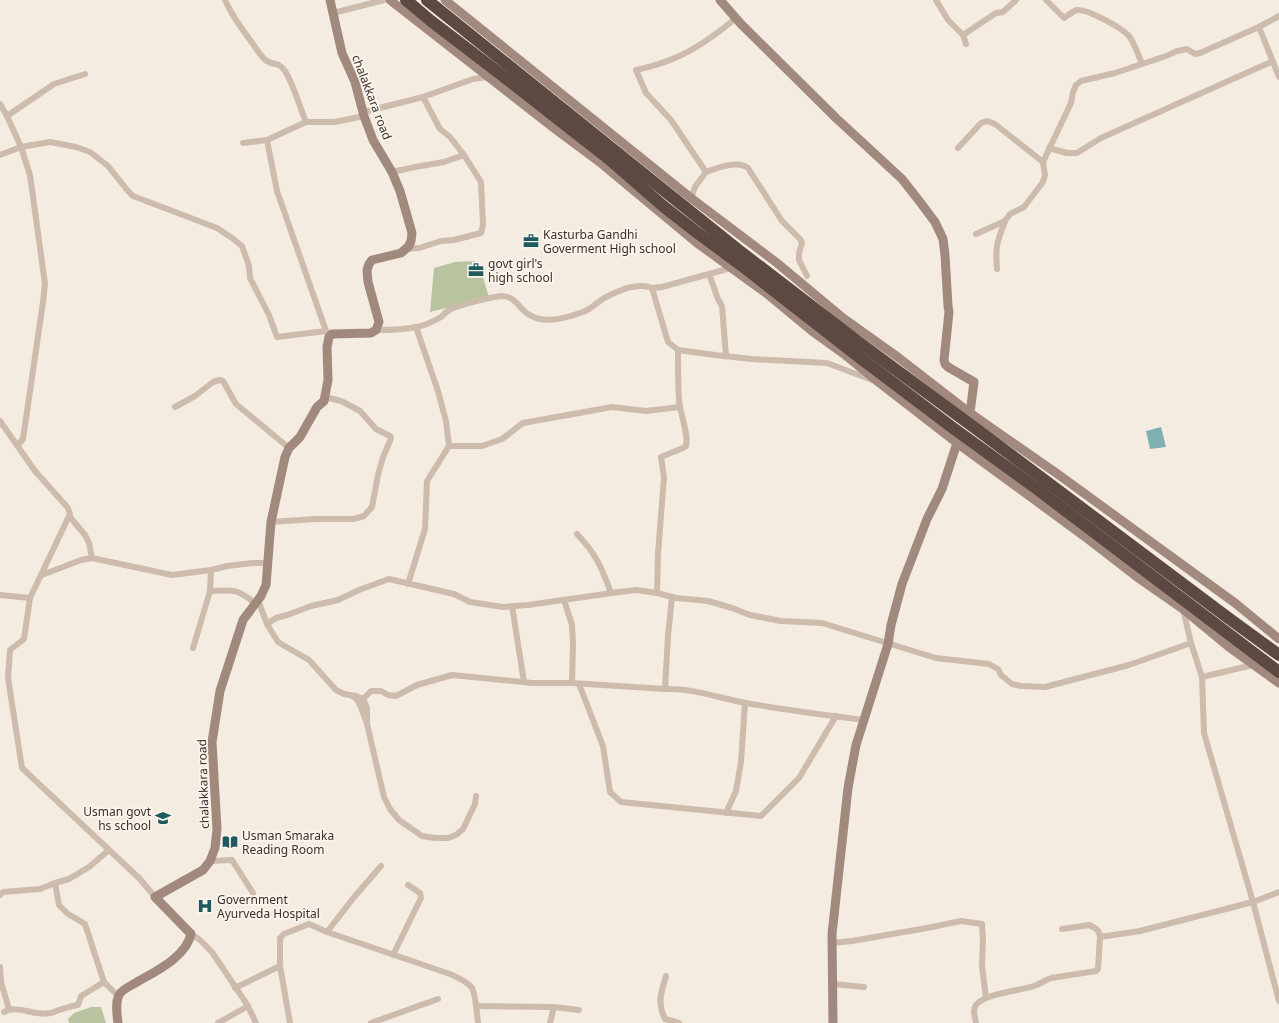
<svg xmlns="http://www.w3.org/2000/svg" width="1279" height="1023" font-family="'Noto Sans',sans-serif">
<rect width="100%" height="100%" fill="#f4ebe1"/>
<g fill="#b8c4a0">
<polygon points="475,261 480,268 489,297 430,312 434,268 455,262"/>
<polygon points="91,1007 101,1007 106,1023 69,1023 68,1019 74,1013"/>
</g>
<polygon fill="#7fb0b2" points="1161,427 1166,447 1150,449 1146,431"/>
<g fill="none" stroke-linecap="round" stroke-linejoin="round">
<g stroke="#cdbbac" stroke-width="6">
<path d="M225,0c8,18 17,29 28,44 4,6 8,13 14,17 7,5 11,0 18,10 10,16 14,35 21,51h29l29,-6"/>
<polyline points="936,0 948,20 963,35 996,13 1003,12 1016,0"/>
<path d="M1046,0l18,18c3,-2 9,-7 13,-8 11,-1 45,18 52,26 6,8 9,19 13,28"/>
<polyline points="333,13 384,0"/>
<polyline points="1259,27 1279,77"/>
<polyline points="963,35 966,44"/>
<polyline points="423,97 473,79 487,77"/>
<polyline points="0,104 7,116 21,147 30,175 45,284 43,302 23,439 18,445"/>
<polyline points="364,112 423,97 440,129 450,137 464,155 481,182 483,225 481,233 454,240 441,241 419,248 406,249"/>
<polyline points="7,116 54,84 85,74"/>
<polyline points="267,140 277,191 326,331 328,334"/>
<polyline points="243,143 267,140 306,122"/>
<polyline points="958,148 981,123 987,121 995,124 1043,162"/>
<polyline points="1049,148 1067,153 1077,153 1101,138 1273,61"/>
<polyline points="0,155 21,147 50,142 76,147 90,152 108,166 128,191 133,196 217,228 232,238 242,246 249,266 250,278 269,315 277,337 326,331"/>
<polyline points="392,172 415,167 444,162 464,155"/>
<path d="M706,172c11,-4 31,-12 42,-4l34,53 18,18 2,4 -3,10v7l8,16"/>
<path d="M691,198l4,-11 11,-15 -35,-52 -25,-27 -10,-23c14,-3 28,-7 41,-13 21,-9 41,-24 59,-39"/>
<polyline points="976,234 1005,221 1010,214 1024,207 1043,182 1045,175 1043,162 1071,103 1073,92 1076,85 1081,81 1115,73 1166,56 1177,51 1187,49 1195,54 1200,53 1259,27 1279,16"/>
<path d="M997,269c-2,-22 0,-27 8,-48"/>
<polyline points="709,274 731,268"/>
<polyline points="652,288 662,287 709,274 718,299 722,306 726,356"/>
<path d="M376,330c13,0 27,0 40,-3 7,-1 18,-6 25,-10 3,-3 6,-6 10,-8 7,-4 41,-12 50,-13 14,0 17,11 27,18 16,11 38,4 55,-2 9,-3 15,-11 23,-15 14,-7 31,-15 46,-9l16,54 10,8 37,5 37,4 75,4 45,17"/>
<polyline points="175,407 195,396 213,382 220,380 223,381 236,404 289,448"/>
<polyline points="0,421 35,471 68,508 70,514 30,598 24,639 10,650 8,678 22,768 140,879 155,897"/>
<polyline points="449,446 482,446 502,439 523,423 612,407 646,411 680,407"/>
<polyline points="70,517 85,535 89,543 92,558"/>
<polyline points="271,522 315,519 353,519 364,516 372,507 378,475 383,457 390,441 391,438 390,436 376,429 360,411 349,405 341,401 329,398 324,401"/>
<path d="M577,534c19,20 25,34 34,59"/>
<polyline points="42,575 81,560 92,558 172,575 211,570 227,566 253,563 268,563"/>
<polyline points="408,584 425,529 427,481 449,446 446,421 438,391 416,327"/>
<path d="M210,591c24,-1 25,-3 45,12"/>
<path d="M657,593l1,-39 6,-77 -3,-20 22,-9 3,-2c3,-12 -6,-32 -7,-46 -1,-16 -1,-33 -1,-50"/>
<polyline points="0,595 30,598"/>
<polyline points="258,600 267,624 278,642 309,660 336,690 344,694 356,696 363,699 367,708 367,721"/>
<polyline points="564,600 572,625 573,644 572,683"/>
<polyline points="512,606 524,682"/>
<polyline points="1183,609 1191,643 1202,677 1204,733 1253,902 1279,1001"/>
<polyline points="267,624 276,618 290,614 311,606 338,600 359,590 389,579 454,594 470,602 503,607 528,605 619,592 636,590 657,593 676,598 708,601 732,608 750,615 781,621 822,623 936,658 989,664 998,669 1001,675 1012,684 1021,686 1045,687 1129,665 1191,643"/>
<polyline points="193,648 210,591 211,570"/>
<polyline points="1202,677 1253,665"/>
<polyline points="579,684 603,746 610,792 621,802 761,816 799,778 836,716"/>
<polyline points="665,689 668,636 672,597"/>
<polyline points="352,696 356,698 361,707 367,724 384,797 390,809 399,820 422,836 435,838 448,838 456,835 463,829 475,804 476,796"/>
<path d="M363,699l8,-8h10l7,4 8,1 21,-11 35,-10 80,8h40l93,6c29,-1 53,9 81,14 39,7 79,12 118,17"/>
<polyline points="726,813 736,791 741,762 745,703"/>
<polyline points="210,861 232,860 253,893"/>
<polyline points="55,883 59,905 68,914 85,924 104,982"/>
<polyline points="0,895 3,892 40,889 55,883 69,879 89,867 109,850"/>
<path d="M1062,929l27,-4c6,3 11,5 11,12l40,-6 113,-29 26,-10"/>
<polyline points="327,932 355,896 381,866"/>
<polyline points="191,934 200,940 212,952 248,1006 256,1023"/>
<polyline points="832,943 852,941 927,928 961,921 982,924 983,939 982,966 986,998"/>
<polyline points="393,955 421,898 420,893 408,885"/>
<polyline points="0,967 1,982 9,1009"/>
<path d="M666,976c-5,17 -9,26 -1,43l14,4"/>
<polyline points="833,984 864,987"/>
<polyline points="235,988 280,966"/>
<polyline points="476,1006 554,1007 579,1010"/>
<path d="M4,1012c14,-8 31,5 46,1 3,0 6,-2 9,-3 6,-2 13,-4 19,-5l3,-9 23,-14 10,10 5,3"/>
<polyline points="218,1023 248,1006"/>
<path d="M290,1023l-10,-57v-28l4,-4 25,-10 18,8 123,42c7,3 18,8 22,14 4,8 5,26 6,35"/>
<polyline points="371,1023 438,999"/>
<polyline points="550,1023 554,1007"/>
<path d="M976,1023c-1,-6 -4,-13 0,-18 10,-12 44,-14 58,-19 6,-2 11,-6 17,-8l45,-7 2,-2 2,-32"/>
</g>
<g stroke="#a18a7d" stroke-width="9">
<polyline points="390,0 555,129 602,164 697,243 766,293 812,331 844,354 877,381 957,443 1084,536 1137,577 1183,609 1229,647 1279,683"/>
<polyline points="445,0 691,198 777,263 843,318 899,358 970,413 1059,475 1235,603 1279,639"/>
<polyline points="720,0 741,24 836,118 902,179 920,202 935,222 943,239 945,255 948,306 949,312 944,360 945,364 948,367 974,382 970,413"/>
<path d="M118,1023c-1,-8 -3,-20 1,-28 3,-6 12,-9 18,-13 19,-11 49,-25 54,-48l-36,-37 48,-27 7,-9 5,-13 2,-19 -5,-87 8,-51 23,-71 18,-24 5,-11 5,-63 14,-65 4,-9 11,-11 17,-30 7,-6 4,-21 -1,-33 2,-10 3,-3 39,-1 5,-3 3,-8 -11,-40 -1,-12 2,-6 3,-4 29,-7 8,-7 2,-5 1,-8 -12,-42 -8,-19 -19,-32 -9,-24 -9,-34 -13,-29 -12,-53"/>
<polyline points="833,1023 832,934 848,788 856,745 888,644 891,625 902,584 927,519 942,489 957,443"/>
</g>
<g stroke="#5c4a42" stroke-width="12">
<polyline points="406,0 431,21 503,76 609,159 663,206 695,231 745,268 859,357 953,428 1037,489 1279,672"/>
<polyline points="427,0 737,249 857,341 979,431 1227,617 1279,655"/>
</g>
</g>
<defs>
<symbol id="office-bare" viewBox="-9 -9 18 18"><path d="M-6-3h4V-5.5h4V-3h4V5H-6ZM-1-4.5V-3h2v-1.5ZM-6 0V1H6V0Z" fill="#1f5a5e" stroke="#fbf5ee" stroke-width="2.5" paint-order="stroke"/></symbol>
<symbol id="school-bare" viewBox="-9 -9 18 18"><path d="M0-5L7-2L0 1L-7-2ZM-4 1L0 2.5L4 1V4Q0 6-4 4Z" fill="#1f5a5e" stroke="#fbf5ee" stroke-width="2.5" paint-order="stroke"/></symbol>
<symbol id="library-bare" viewBox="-9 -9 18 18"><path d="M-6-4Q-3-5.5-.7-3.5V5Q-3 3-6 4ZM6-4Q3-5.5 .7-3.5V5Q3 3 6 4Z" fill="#1f5a5e" stroke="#fbf5ee" stroke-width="2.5" paint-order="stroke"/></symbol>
<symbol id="hospital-bare" viewBox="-9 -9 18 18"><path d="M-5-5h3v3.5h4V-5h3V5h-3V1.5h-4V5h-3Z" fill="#1f5a5e" stroke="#fbf5ee" stroke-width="2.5" paint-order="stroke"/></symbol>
</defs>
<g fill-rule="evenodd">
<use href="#office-bare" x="520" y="230" width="22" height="22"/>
<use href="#office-bare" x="465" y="259" width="22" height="22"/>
<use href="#school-bare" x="152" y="807" width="22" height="22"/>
<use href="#library-bare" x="219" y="831" width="22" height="22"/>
<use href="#hospital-bare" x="194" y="895" width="22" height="22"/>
</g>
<g text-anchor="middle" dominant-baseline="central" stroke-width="3.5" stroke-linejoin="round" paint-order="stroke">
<g font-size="12" fill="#3b302b" stroke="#fbf5ee">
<text transform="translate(372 97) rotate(69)">chalakkara road</text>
<text transform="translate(203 784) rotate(-92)">chalakkara road</text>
</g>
<g font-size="12" fill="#3b302b" stroke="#fbf5ee" text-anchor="start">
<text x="543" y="234">Kasturba Gandhi<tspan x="543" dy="14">Goverment High school</tspan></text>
<text x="488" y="263">govt girl's<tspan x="488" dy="14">high school</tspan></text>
<text x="151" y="811" text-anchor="end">Usman govt<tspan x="151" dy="14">hs school</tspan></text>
<text x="242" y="835">Usman Smaraka<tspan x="242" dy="14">Reading Room</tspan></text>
<text x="217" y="899">Government<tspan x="217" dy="14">Ayurveda Hospital</tspan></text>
</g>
</g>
</svg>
